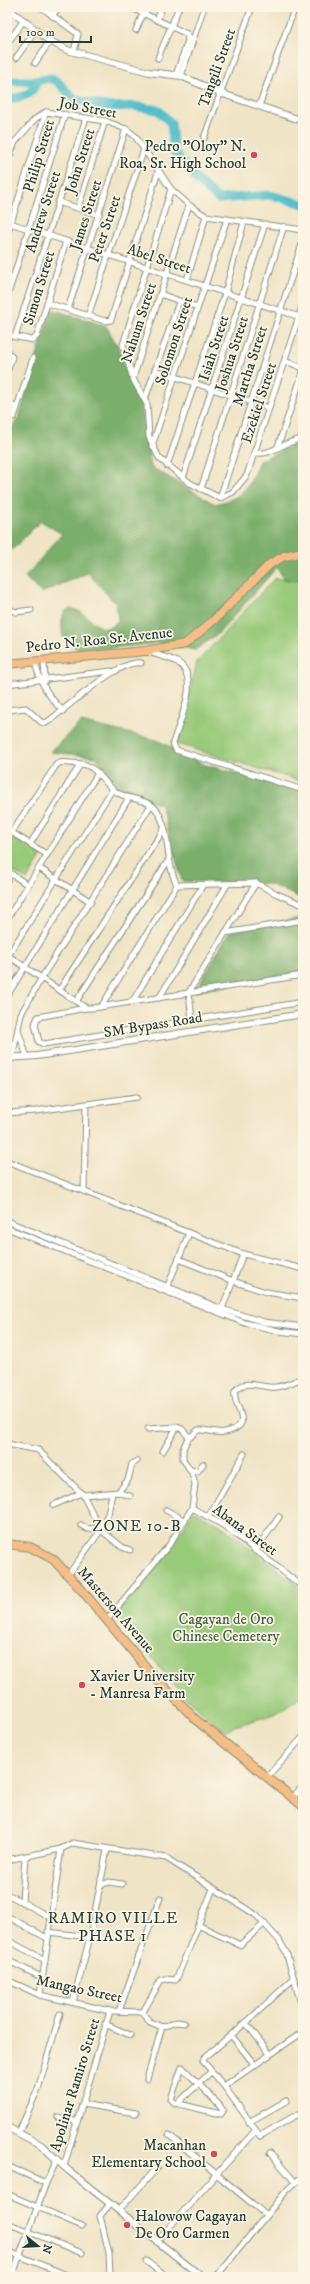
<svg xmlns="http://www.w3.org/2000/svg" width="310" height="2284" font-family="'IM FELL DW Pica',serif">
<rect width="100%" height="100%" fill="#fcf5e5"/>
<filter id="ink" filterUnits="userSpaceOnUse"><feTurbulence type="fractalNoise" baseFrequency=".025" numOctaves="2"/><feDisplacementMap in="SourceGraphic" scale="8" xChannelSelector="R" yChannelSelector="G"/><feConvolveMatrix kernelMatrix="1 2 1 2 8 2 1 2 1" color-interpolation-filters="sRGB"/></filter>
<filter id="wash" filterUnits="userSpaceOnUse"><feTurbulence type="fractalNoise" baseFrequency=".012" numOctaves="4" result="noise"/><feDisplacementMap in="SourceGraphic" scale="16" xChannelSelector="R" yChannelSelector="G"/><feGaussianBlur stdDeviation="0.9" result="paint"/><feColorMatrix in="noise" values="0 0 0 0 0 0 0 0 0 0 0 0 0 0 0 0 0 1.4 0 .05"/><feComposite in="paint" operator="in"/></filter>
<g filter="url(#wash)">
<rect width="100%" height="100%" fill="#f0e4c6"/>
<g fill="#99ca7a" stroke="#5c8457">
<polygon points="303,578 303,782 177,744 197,662 274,579"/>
<polygon points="13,836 43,854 27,880 7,868 7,846"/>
<path d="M193,1510l29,16 81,63v106l-28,19 -40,12 -10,6 -40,-35 -71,-82c28,-33 60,-66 79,-105z"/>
</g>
<g fill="#7aae6a" stroke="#4c764f">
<path d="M51,309l55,17 13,22 10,32 13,24 2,24 7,39 64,37c30,-7 32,-15 44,-43l36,-17 8,1v134l-9,2 -10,-2 -7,-12 -58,66 -24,17 -35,-7 -72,7 -11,-1 -14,-12c-2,-10 -4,-33 13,-27 15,5 27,31 42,10l-2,-16 -28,-31 -47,20 -16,-16 37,-43 -21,-13 -34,34v-120l12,-18z"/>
<polygon points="81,722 157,740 205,765 303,790 303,899 269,884 182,881 161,805 124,791 96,757 50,752"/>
<polygon points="303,917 303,971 195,992 229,932"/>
</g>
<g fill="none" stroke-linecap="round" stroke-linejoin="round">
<g stroke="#50bdc9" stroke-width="9">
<polyline points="7,81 37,81 49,78 57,81 75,100 111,107 133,106 158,110 171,123 174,152 197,180 218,199 270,195 303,204"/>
<path d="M7,99c14,-1 25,-3 30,-18"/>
</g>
</g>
</g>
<g filter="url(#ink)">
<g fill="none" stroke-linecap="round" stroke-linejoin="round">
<defs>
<g id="minor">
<polyline points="41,7 78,34 74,52"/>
<polyline points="130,7 187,34 188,40 176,75"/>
<polyline points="7,15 12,7"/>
<polyline points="52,16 59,7"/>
<polyline points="157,20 162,7"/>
<polyline points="136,30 146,7"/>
<polyline points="7,44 24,20"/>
<polyline points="16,58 36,30"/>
<polyline points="158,58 179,7"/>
<polyline points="35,63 50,41"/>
<polyline points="181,76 204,7"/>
<polyline points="259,106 295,7"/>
<polyline points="299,120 303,109"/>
<polyline points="204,138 252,7"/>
<polyline points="7,145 15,142 35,119 46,112 105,121 126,129 135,136 171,189 189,205 206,216 303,230"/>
<polyline points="7,163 15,142"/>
<polyline points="171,189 123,345 133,379 147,404 149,437 159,458 190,483 220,498"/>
<polyline points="58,202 99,215"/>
<polyline points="78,208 105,121"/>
<polyline points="7,222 303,318"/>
<polyline points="7,235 46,112"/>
<polyline points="187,280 206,216"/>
<polyline points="160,294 197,307"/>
<polyline points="7,297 65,114"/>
<polyline points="47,303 105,321 111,320 158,172"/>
<polyline points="68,309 126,129"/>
<polyline points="88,316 144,149"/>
<polyline points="7,335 33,340 37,336 66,241"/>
<polyline points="15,337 86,118"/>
<polyline points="7,351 12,357 7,372"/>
<polyline points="285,361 303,368"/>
<polyline points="155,370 269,408"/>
<polyline points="133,378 189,205"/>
<polyline points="145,399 179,302"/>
<polyline points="7,403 17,408"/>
<polyline points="14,417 33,358"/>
<polyline points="301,439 303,433"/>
<polyline points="152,446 227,219"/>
<polyline points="278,446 303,372"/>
<path d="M255,453c16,3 31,-13 48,-14"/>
<polyline points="167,466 225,293 244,222"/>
<polyline points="183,478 265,224"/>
<polyline points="201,489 284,226"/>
<polyline points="220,498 303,241"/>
<polyline points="220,498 233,492 247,475 303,304"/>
<polyline points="7,608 16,612 31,610"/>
<path d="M148,652c9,3 20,5 29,10 25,15 2,60 -4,81l3,7 127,40"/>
<polyline points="44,661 45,681"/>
<path d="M35,662c5,21 13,34 28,49"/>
<polyline points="7,684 111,671"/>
<path d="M7,710l19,-2 15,14 5,1c19,-13 74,-65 95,-60"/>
<polyline points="11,832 46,854"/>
<path d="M7,839l50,-75c4,-3 9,-1 14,-1 5,1 11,0 15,2 14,5 19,21 32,28 11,7 33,6 40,19 13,22 7,50 19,73l79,-2"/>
<polyline points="30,844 80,765"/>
<polyline points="39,868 91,902"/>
<polyline points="7,871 28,885"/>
<polyline points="7,880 11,874"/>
<polyline points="7,919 98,773"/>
<polyline points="225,933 303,920"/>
<polyline points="7,955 86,1008 93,1008 303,975"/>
<polyline points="8,956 112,790"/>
<polyline points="7,982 13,985"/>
<polyline points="60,989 164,829"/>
<polyline points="7,996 129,798"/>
<polyline points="159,998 227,885"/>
<polyline points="77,1000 168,861"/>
<polyline points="132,1002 203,885"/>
<polyline points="101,1007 177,885"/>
<polyline points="86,1008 38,1017 35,1024 39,1042 44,1044 303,1002"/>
<polyline points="192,1020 189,992 256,883 277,894 303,905"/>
<polyline points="18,1030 27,1057"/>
<polyline points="12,1058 21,1014 42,977 151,805"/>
<polyline points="7,1113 36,1111 137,1097"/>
<polyline points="7,1161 189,1233 167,1288"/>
<polyline points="84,1191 86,1105"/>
<polyline points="7,1221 222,1309 264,1322 303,1327"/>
<polyline points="7,1228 245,1323 279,1331 303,1334"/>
<polyline points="189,1233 243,1254 303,1269"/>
<polyline points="179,1259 233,1281 243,1254"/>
<polyline points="221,1311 233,1281 266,1292 303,1298"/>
<polyline points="148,1429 177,1427"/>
<polyline points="7,1444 38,1450 83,1495 101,1530 122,1547 130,1550"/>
<polyline points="163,1451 177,1427 182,1429 189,1437"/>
<polyline points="190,1470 198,1471 203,1464"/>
<polyline points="118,1492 128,1480 132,1464 137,1461"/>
<polyline points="83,1495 118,1492 130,1496"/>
<polyline points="54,1505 81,1493"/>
<polyline points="192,1508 223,1525 303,1587"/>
<polyline points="166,1510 185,1521"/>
<polyline points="208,1517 244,1454"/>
<polyline points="81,1525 87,1529 100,1528 108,1514 112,1493"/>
<polyline points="255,1551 279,1517"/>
<polyline points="68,1575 101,1530"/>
<path d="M107,1620l62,-75 23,-37 3,-24 -3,-11 -9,-14v-10l4,-9 11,-10c9,-1 19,4 27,2 33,-7 6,-25 10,-41 11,-14 27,-2 41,-4 9,-1 19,-6 27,-9"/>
<polyline points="267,1777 303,1737"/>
<polyline points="293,1797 303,1786"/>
<polyline points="7,1860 61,1849 73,1843 166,1858 256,1915 279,1940 286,1952 303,2010"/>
<polyline points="101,1885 109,1882 122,1884"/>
<polyline points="7,1894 50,1917"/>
<polyline points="22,1902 25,1856"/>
<polyline points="7,1916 47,1938"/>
<polyline points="198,1925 240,1945 265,1923"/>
<polyline points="48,1932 90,1937"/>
<polyline points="7,1940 45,1960"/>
<polyline points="7,1960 43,1978"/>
<polyline points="293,1979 249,2020 204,2058 203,2061 224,2086 260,2136 298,2114"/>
<polyline points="7,1980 40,1995 110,2011 143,2012 161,1980 165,1979 176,1980 213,1889"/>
<polyline points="40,1995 61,1849"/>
<polyline points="73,2002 90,1937 107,1850"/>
<polyline points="119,2011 160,1898"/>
<polyline points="141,2012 150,2022 162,2027 177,2022 184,2023"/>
<polyline points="246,2023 270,2054"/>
<polyline points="105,2024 130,2035"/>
<polyline points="231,2035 254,2064"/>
<polygon points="182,2067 220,2106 223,2111 221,2114 175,2103 171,2099"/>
<polyline points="147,2079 162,2027"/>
<polyline points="224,2086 303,2032"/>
<polyline points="178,2103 211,2072"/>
<polyline points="82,2104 136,2113"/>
<polyline points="58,2117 77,2122"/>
<polyline points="249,2122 286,2101"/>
<polyline points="19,2132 38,2089 60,2014"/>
<polyline points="169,2135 266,2215"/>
<polyline points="270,2153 295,2182"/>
<polyline points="7,2166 46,2183"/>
<polyline points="64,2166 110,2011"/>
<polyline points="7,2194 82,2226"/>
<polyline points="110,2204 100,2216 109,2253 110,2277"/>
<polyline points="119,2210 157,2168"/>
<polyline points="7,2223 82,2253"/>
<polyline points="157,2241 255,2131"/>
<polyline points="7,2251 72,2277"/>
<polyline points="146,2261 166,2277"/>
<polyline points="12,2277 46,2183 57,2160"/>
<polyline points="216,2277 287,2190 303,2176"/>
</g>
<g id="tertiary">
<polyline points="7,8 50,41 67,50 149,72 181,76 220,93 303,121"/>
<polyline points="7,1058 37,1056 303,1014"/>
<polyline points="7,2127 41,2145 69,2171 202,2277"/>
</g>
<g id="primary">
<polyline points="7,664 145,651 185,644 214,620 270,564 284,556 303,552"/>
<polyline points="7,1544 30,1547 53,1559 80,1588 149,1671 196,1720 303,1806"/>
</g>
</defs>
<use href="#minor" stroke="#88907d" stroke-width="7"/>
<use href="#tertiary" stroke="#88907d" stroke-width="8"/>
<use href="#primary" stroke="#88907d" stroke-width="10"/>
<use href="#minor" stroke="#fff" stroke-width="5"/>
<use href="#tertiary" stroke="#fff" stroke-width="6"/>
<use href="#primary" stroke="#f5be86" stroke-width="8"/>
</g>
</g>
<g fill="#d1495b" stroke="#fcf5e5" stroke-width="1.5">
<circle cx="254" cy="155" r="4"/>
<circle cx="82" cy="1685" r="4"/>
<circle cx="214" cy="2154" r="4"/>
<circle cx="127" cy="2225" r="4"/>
</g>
<g text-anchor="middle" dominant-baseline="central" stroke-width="3.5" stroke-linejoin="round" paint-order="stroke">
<g font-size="15" fill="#1f3d34" stroke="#fcf5e5">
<text transform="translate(217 68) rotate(-70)">Tangili Street</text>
<text transform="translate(88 108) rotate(11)">Job Street</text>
<text transform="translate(39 156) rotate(-73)">Philip Street</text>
<text transform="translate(80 161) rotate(-72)">John Street</text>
<text transform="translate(43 212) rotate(-72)">Andrew Street</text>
<text transform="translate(86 215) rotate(-72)">James Street</text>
<text transform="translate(105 229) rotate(-71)">Peter Street</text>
<text transform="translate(159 259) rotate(18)">Abel Street</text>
<text transform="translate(39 288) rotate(-73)">Simon Street</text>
<text transform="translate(139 323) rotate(-72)">Nahum Street</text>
<text transform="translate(174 341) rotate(-72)">Solomon Street</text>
<text transform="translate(214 348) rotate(-72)">Isiah Street</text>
<text transform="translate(232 354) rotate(-72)">Joshua Street</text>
<text transform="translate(250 366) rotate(-72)">Martha Street</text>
<text transform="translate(259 403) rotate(-72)">Ezekiel Street</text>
<text transform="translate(99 640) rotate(-6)">Pedro N. Roa Sr. Avenue</text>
<text transform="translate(153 1025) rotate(-9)">SM Bypass Road</text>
<text transform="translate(245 1530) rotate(36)">Abana Street</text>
<text transform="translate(116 1610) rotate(49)">Masterson Avenue</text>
<text transform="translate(79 1989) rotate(12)">Mangao Street</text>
<text transform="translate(75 2085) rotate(-73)">Apolinar Ramiro Street</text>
</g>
<g font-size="15" fill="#1f3d34" stroke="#fcf5e5" text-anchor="end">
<text x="246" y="146">Pedro "Oloy" N.<tspan x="246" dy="17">Roa, Sr. High School</tspan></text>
<text x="90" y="1676" text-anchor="start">Xavier University<tspan x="90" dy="17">- Manresa Farm</tspan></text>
<text x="206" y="2145">Macanhan<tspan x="206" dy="17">Elementary School</tspan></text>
<text x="135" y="2216" text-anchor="start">Halowow Cagayan<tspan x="135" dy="17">De Oro Carmen</tspan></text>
</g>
<g font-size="15" fill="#3e6046" stroke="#fcf5e5">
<text x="226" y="1619">Cagayan de Oro<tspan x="226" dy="17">Chinese Cemetery</tspan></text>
</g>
<g font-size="16" letter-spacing="1" fill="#1f3d34" stroke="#fcf5e5">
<text x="137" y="1526">ZONE 10-B</text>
<text x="113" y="1918">RAMIRO VILLE<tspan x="113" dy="18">PHASE 1</tspan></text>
</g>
</g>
<rect width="310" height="2284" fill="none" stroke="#fcf5e5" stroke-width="24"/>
<g transform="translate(38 2246) rotate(108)" stroke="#fcf5e5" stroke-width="3" paint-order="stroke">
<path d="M0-3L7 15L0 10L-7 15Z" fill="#1f3d34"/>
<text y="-6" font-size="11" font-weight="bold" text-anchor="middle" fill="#1f3d34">N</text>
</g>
<path d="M20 36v6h71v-6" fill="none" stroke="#1f3d34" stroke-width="2"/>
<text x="26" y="36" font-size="12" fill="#1f3d34" stroke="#fcf5e5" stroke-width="3" paint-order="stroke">100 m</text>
</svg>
